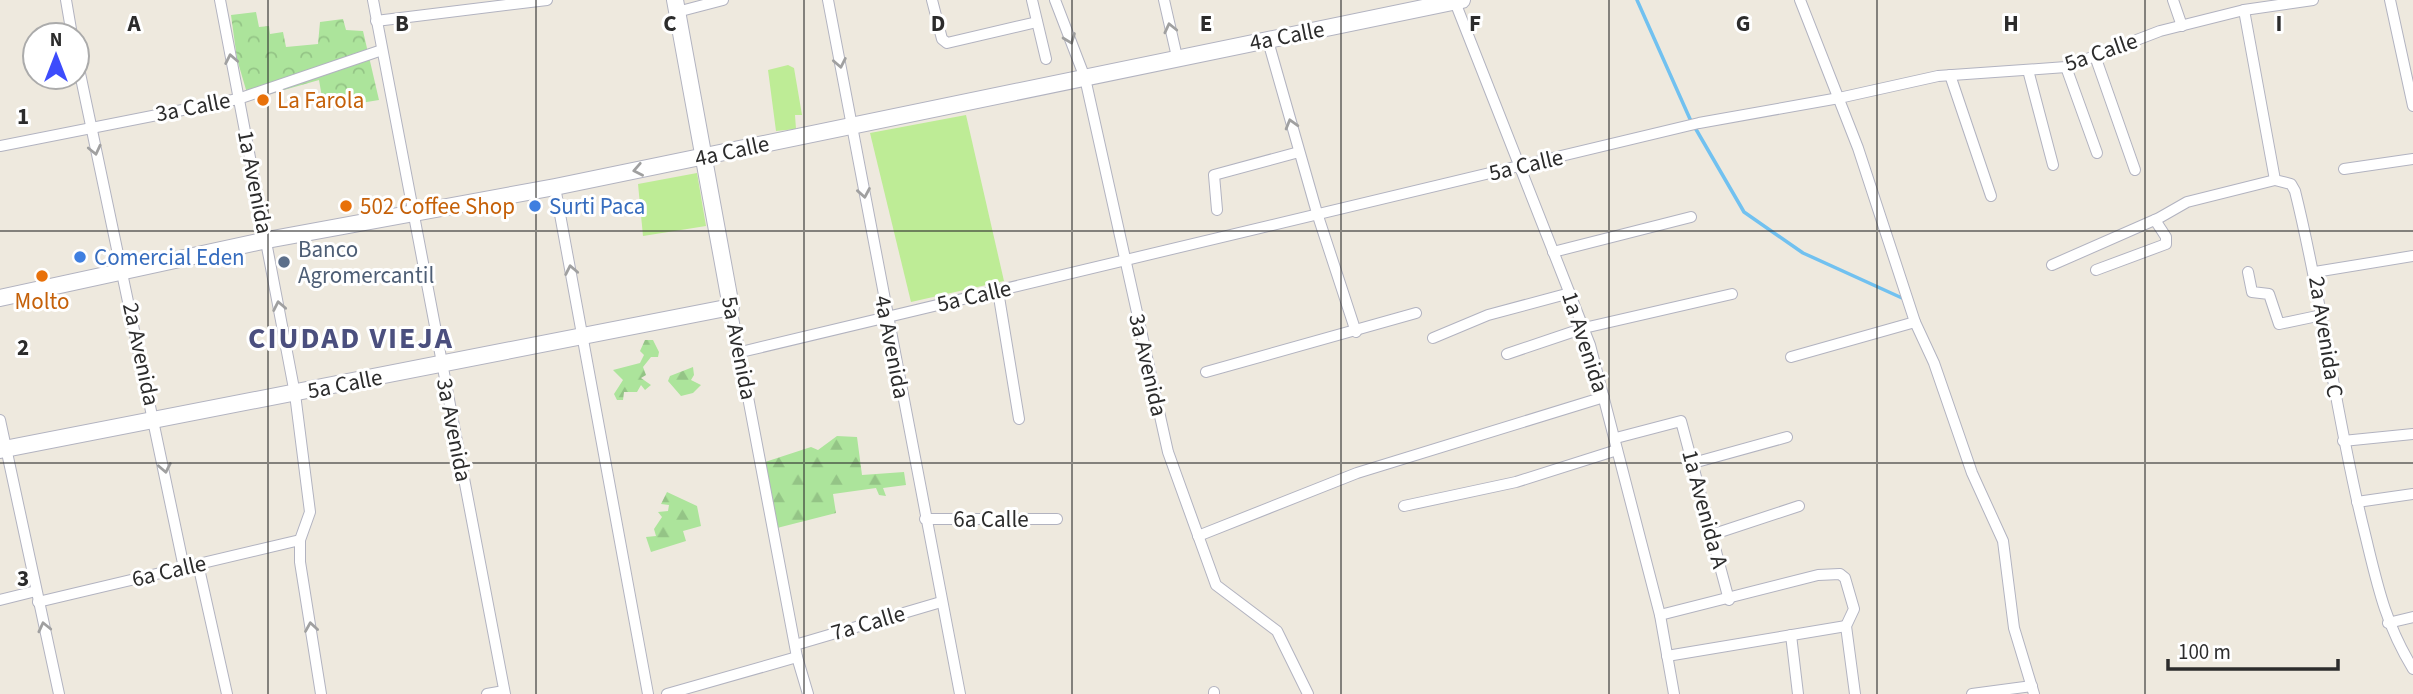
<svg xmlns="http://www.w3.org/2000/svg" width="2413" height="694" font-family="'Source Sans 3',sans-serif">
<defs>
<pattern id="forest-firs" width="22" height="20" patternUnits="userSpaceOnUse" patternTransform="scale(1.75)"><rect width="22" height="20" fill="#ace49b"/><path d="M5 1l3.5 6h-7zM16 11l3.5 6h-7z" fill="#94c486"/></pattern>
<pattern id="park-crowns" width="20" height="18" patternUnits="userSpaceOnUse" patternTransform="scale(1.75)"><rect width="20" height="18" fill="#ace49b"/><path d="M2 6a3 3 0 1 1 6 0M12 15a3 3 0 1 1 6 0" fill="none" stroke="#94c486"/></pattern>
</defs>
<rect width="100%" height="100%" fill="#eee9de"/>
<g fill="url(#forest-firs)">
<polygon points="645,340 653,340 659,352 658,357 651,357 643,367 646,375 641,378 651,385 645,390 641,385 637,392 624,392 623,400 617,400 614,394 623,380 613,370 640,363 644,355 640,351"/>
<polygon points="693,367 694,375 691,380 701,385 693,393 681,396 668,381 670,376"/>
<polygon points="837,436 857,437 862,475 904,472 906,485 883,488 886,496 879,495 876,488 833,494 836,513 777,528 765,462 811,447 818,450"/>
<polygon points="667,492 697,506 701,526 683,531 686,541 651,552 646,537 656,536 654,529 662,517 658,512 668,511 669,505 661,504"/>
</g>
<polygon fill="url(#park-crowns)" points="256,12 259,27 269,26 270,34 283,32 286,47 318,44 320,22 343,19 346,30 363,31 379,100 324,109 319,80 249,100 237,59 231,15"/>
<g fill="#beec96">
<polygon points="788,65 794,68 802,115 795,115 796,129 776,131 768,70"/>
<polygon points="966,115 1004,281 911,302 870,133"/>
<polygon points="697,173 706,226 643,236 638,184"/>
</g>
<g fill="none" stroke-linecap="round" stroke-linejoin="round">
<polyline stroke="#71c1f0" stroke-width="3.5" points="1637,0 1690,119 1744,212 1803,253 1902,298"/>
<defs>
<g id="street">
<polyline points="66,0 72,35"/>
<polyline points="220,0 295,394 310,512 300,540 300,562 321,694"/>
<polyline points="373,0 505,694"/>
<polyline points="828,0 960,694"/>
<polyline points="932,0 942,39 947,43 1037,22"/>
<polyline points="1032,0 1046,59"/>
<polyline points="1055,0 1085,78 1168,452 1216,585 1277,631 1308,694"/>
<polyline points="1164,0 1177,57"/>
<polyline points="1800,0 1858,148 1915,322 1934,363 1972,473 2003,541 2014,628 2034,694"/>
<polyline points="2173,0 2182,26"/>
<polyline points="2390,0 2413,106"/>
<polyline points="1455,2 1590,345 1660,615 1674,694"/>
<path d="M2244,10l31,170 16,4 4,7c28,112 41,227 69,339 13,53 20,91 49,139"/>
<polyline points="677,12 723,0"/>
<polyline points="376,21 547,0"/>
<polyline points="1268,41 1317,213 1356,332"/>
<polyline points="2095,56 2135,170"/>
<polyline points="77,59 184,568"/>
<polyline points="2066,67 2097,153"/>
<polyline points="2028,70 2053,165"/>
<polyline points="1950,75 1991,196"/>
<polyline points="0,146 238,99 382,50"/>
<polyline points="2344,169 2413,159"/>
<polyline points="555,187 648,694"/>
<polyline points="1217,210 1214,175 1299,152"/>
<polyline points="1553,252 1691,217"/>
<polyline points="2052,265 2159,218 2187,202 2275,180"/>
<polyline points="2096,270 2166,244 2166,237 2155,220"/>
<polyline points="2248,272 2252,292 2269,294 2279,324 2322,315"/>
<polyline points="2315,272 2413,256"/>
<polyline points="998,291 1019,419"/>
<polyline points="731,307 797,657 808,694"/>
<polyline points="1433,338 1488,315 1570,293"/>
<polyline points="741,352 1699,123 1839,98 1938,76 2066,67 2160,31 2244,10 2313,0"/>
<polyline points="1507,354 1584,328 1732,294"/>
<polyline points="1791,357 1915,322"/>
<polyline points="1206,372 1416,313"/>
<polyline points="0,420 59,694"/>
<polyline points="1616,438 1681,421 1729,600"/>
<polyline points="2343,441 2413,434"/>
<polyline points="1693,463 1787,437"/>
<polyline points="2357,502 2413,494"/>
<polyline points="1404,506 1516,482 1617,450"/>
<polyline points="925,519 1057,519"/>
<polyline points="1711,535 1799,506"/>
<polyline points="1198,536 1357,473 1604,397"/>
<polyline points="198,564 227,694"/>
<polyline points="0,600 36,591"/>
<polyline points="38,602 300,540"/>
<polyline points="1660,615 1818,575 1840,574 1845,578 1854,609 1846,626 1855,694"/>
<polyline points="2388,623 2413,617"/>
<polyline points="1791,635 1798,694"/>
<polyline points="795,645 941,602"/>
<polyline points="1667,656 1846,626"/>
<polyline points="1214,692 1214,694"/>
<polyline points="487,694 504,691"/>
<polyline points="667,694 797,657"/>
<polyline points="1972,694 2032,686"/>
</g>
<g id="secondary">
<polyline points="0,298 267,240 555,187 1462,0"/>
<polyline points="0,450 731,307 675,0"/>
</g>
</defs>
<use href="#street" stroke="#b2b3c0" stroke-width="12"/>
<use href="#secondary" stroke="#b2b3c0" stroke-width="18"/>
<use href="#street" stroke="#fff" stroke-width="10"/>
<use href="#secondary" stroke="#fff" stroke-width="16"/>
</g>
<defs><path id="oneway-chevron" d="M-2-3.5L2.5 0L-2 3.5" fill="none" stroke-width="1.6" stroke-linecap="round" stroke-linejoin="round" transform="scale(1.75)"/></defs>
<g stroke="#a0a0a0">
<use href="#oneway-chevron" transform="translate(1170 28) rotate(-103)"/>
<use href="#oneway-chevron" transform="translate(1070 39) rotate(69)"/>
<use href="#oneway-chevron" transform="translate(231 59) rotate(-101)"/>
<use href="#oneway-chevron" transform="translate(840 63) rotate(79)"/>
<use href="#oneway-chevron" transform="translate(1291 124) rotate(-106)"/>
<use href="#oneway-chevron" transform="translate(95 150) rotate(77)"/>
<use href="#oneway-chevron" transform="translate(638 170) rotate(169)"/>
<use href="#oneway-chevron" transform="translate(864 193) rotate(80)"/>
<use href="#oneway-chevron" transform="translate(571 270) rotate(-101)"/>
<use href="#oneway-chevron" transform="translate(279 306) rotate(-101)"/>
<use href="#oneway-chevron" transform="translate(165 468) rotate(79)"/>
<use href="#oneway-chevron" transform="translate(44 627) rotate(-103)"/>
<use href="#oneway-chevron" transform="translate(311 627) rotate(-99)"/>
</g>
<path fill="none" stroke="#2c2c2c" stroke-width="2" stroke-opacity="0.55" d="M268,0v694M536,0v694M804,0v694M1072,0v694M1341,0v694M1609,0v694M1877,0v694M2145,0v694M0,231h2413M0,463h2413"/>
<g fill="#e8710a" stroke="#fff" stroke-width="2.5">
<circle cx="263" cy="100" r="7"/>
<circle cx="346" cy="206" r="7"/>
<circle cx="42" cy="276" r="7"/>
</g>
<g fill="#3f7fe0" stroke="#fff" stroke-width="2.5">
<circle cx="535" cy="206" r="7"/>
<circle cx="80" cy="257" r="7"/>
</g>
<circle fill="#5c6f8a" stroke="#fff" stroke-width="2.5" cx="284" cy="262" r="7"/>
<g text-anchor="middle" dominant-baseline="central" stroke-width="6" stroke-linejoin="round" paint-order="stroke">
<g font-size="23" fill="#2c2c2c" stroke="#fff">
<text transform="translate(1287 36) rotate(-11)">4a Calle</text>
<text transform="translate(2101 52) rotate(-19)">5a Calle</text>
<text transform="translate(193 107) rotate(-11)">3a Calle</text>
<text transform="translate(732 151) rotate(-12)">4a Calle</text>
<text transform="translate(1526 165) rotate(-13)">5a Calle</text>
<text transform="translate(255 182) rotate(79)">1a Avenida</text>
<text transform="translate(974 296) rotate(-13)">5a Calle</text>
<text transform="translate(2326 337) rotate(81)">2a Avenida C</text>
<text transform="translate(1585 342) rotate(72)">1a Avenida</text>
<text transform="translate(892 347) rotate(79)">4a Avenida</text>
<text transform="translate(739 348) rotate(79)">5a Avenida</text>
<text transform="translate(141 354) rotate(78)">2a Avenida</text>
<text transform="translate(1148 365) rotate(77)">3a Avenida</text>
<text transform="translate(345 384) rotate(-11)">5a Calle</text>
<text transform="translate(454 430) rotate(79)">3a Avenida</text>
<text transform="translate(1705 509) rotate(75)">1a Avenida A</text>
<text x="991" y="519">6a Calle</text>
<text transform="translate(169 571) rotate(-13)">6a Calle</text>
<text transform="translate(868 623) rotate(-16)">7a Calle</text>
</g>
<g font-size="23" fill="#c56008" stroke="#fff" text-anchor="start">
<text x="277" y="100">La Farola</text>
<text x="360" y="206">502 Coffee Shop</text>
<text x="42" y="301" text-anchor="middle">Molto</text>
</g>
<g font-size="23" fill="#366cbe" stroke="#fff" text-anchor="start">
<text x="549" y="206">Surti Paca</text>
<text x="94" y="257">Comercial Eden</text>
</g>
<g font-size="23" fill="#4e5e75" stroke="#fff" text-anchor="start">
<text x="298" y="249">Banco<tspan x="298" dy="26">Agromercantil</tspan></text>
</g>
<g font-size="30" font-weight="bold" letter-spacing="2" fill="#4b4f7e" stroke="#fff">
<text x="351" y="338">CIUDAD VIEJA</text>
</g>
</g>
<g font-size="23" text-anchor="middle" font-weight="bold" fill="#2c2c2c" stroke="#fff" stroke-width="6" stroke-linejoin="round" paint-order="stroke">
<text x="134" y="31">A</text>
<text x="402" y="31">B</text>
<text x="670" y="31">C</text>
<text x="938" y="31">D</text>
<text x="1206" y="31">E</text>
<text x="1475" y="31">F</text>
<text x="1743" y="31">G</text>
<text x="2011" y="31">H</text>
<text x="2279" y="31">I</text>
<text x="23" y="124">1</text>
<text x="23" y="355">2</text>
<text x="23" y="586">3</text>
</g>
<g transform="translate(56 56)"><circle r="33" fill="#ffffff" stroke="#ababab" stroke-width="2"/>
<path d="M0-5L12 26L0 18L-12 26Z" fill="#3d4cfc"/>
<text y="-10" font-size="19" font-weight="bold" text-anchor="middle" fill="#2c2c2c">N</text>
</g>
<path d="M2168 659v10h170v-10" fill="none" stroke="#2c2c2c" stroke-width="3.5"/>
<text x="2178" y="659" font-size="21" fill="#2c2c2c" stroke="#ffffff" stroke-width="5" paint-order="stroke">100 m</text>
</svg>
